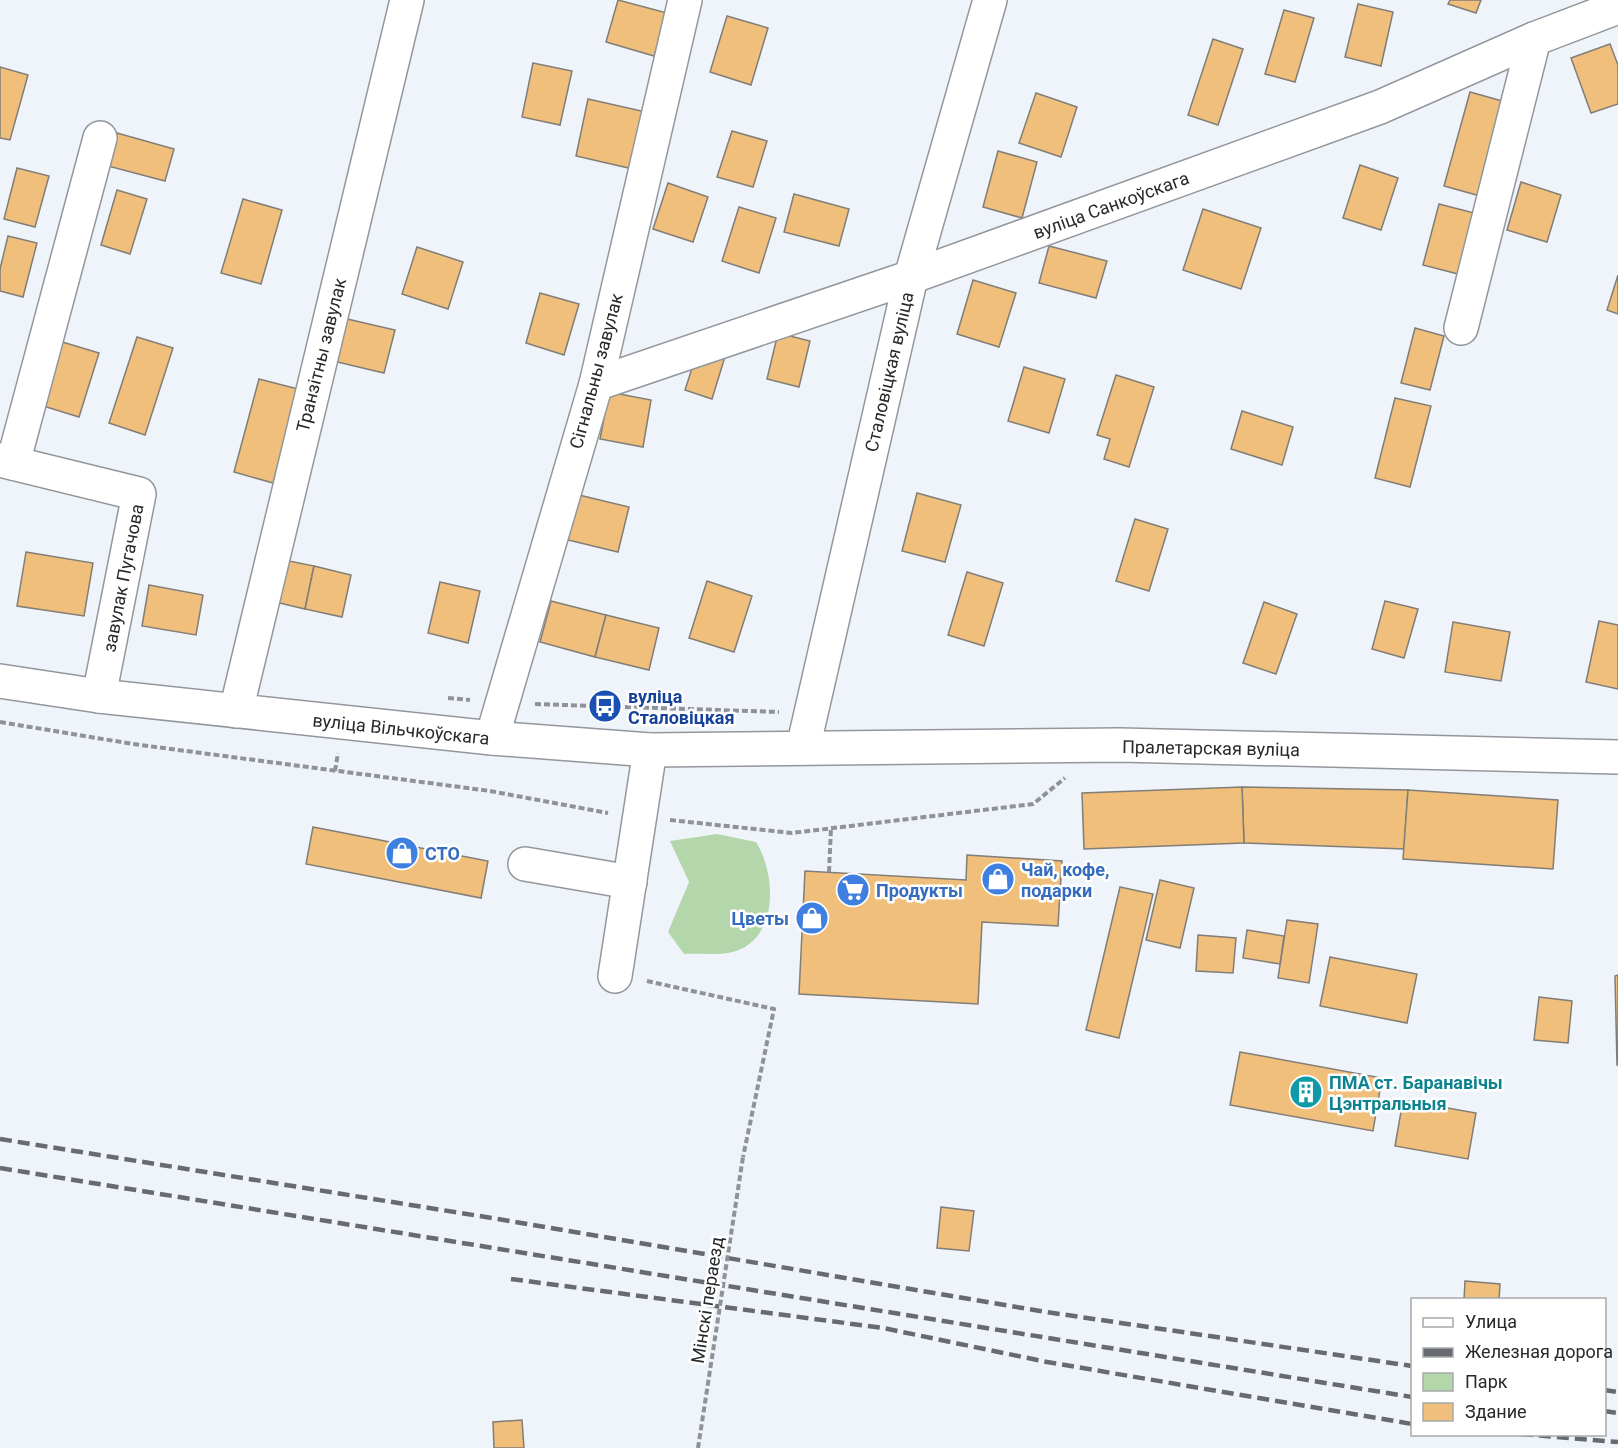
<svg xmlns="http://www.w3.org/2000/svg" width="1618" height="1448" font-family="Roboto,sans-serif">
<rect width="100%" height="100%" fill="#eff4fb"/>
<path fill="#b3d7ab" d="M717,834l39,8c20,32 23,94 -20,109 -14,5 -36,2 -52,3l-16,-22 21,-50 -19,-41z"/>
<g fill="#efbf7b" stroke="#827d77" stroke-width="1.5">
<polygon points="618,0 667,13 654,56 606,42"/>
<polygon points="1450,0 1481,0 1476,13 1448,4"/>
<polygon points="1358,4 1393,12 1381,66 1345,57"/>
<polygon points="1284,10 1314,18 1295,82 1265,74"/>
<polygon points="727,16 768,28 751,85 710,72"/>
<polygon points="1213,39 1243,49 1218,125 1188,115"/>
<polygon points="1610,44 1618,65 1618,104 1591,113 1571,58"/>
<polygon points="533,63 572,71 560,125 522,117"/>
<polygon points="0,67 28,75 10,140 0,138"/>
<polygon points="1470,92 1506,102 1480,196 1444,186"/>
<polygon points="1036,93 1077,107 1061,157 1019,143"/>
<polygon points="588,99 646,112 633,169 576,156"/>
<polygon points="732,131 767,141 753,187 717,177"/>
<polygon points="117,133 174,149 165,181 108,166"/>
<polygon points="998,151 1037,162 1022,218 983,207"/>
<polygon points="1360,165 1398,178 1381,230 1343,218"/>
<polygon points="17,168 49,176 35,227 4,219"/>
<polygon points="1521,182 1561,195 1547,242 1507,230"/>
<polygon points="668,183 708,197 693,242 653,229"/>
<polygon points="117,190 147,199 130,254 101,245"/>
<polygon points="794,194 849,209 839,246 784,232"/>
<polygon points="243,199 282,210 261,284 221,273"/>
<polygon points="1439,204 1478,214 1462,275 1423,265"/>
<polygon points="739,207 776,218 759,273 722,261"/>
<polygon points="1203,209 1261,228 1241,289 1183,270"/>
<polygon points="8,236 37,243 23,297 0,291 0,269"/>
<polygon points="1049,246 1107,261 1096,298 1039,283"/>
<polygon points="417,247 463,262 448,309 402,294"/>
<polygon points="1618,275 1618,314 1607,310"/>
<polygon points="973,280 1016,293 999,347 957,334"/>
<polygon points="540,293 579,304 564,355 526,343"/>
<polygon points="343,318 395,330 384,373 333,361"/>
<polygon points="1415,328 1444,336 1430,390 1401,383"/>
<polygon points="778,333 810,341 799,387 767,379"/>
<polygon points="137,337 173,348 145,435 109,423"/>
<polygon points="59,341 99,353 79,417 40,405"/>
<polygon points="727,350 712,399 685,390 695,359"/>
<polygon points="1024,367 1065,379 1049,433 1008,421"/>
<polygon points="1116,375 1154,387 1129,467 1104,459 1110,439 1097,435"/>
<polygon points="259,379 298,389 273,483 234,472"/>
<polygon points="609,392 651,400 643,447 600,439"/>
<polygon points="1395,398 1431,406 1410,487 1375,478"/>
<polygon points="1242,411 1293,427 1282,465 1231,449"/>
<polygon points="917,493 961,505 945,562 902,551"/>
<polygon points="579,495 629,507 618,552 568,540"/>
<polygon points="1135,519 1168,529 1149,591 1116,581"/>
<polygon points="26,552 93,563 84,616 17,606"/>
<polygon points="279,559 314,566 305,609 271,601"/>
<polygon points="314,566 351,575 342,617 305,609"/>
<polygon points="967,572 1003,583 984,646 948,635"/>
<polygon points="707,581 752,596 734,652 689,638"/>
<polygon points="440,582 480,591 468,643 428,633"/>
<polygon points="149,585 203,595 196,635 142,626"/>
<polygon points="551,601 606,615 595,657 540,642"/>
<polygon points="1385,601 1418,609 1404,658 1372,649"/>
<polygon points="1264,602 1297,614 1276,674 1243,663"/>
<polygon points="606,615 659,628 649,670 595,657"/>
<polygon points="1599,621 1618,625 1618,689 1586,682"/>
<polygon points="1453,622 1510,632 1501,681 1445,672"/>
<polygon points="1242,787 1408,790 1404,849 1244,843"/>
<polygon points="1242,787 1244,843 1084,849 1082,793"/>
<polygon points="1408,790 1558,800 1553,869 1403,859"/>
<polygon points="313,827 488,861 481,898 306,864"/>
<polygon points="967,855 1062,861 1058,926 982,922 978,1004 799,994 805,871 966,880"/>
<polygon points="1160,880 1194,888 1180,948 1146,940"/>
<polygon points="1120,887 1153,894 1119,1038 1086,1030"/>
<polygon points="1287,920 1318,924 1309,983 1278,978"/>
<polygon points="1247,930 1284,936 1280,964 1243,958"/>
<polygon points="1198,935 1236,938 1233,973 1196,971"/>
<polygon points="1330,957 1417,974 1407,1023 1320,1006"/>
<polygon points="1618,975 1618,1065 1617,1065 1615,976"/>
<polygon points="1539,997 1572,1001 1568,1043 1534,1040"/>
<polygon points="1240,1052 1382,1078 1373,1131 1230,1105"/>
<polygon points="1403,1100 1476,1113 1468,1159 1395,1146"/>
<polygon points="941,1207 974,1211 969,1251 937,1248"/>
<polygon points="1465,1281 1500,1284 1499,1300 1464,1300"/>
<polygon points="522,1420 524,1448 494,1448 493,1422"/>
</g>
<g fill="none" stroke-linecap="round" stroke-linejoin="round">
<defs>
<g id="minor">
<polyline points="1461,328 1534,39"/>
<polyline points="596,384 911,277 1380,107 1534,39 1618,7"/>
<polyline points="0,460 139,494 99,696"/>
<polyline points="13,463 100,138"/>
<polyline points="236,711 407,0"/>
<polyline points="492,738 596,384 685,0"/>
<polyline points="525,864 630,882"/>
<polyline points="615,976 650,750"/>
</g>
<g id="major">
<polyline points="0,681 99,696 492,738 650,750 1120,745 1618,757"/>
<polyline points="803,748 911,277 990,0"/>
</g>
</defs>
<use href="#minor" stroke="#93979d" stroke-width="36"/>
<use href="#major" stroke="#93979d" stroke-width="36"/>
<g stroke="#8f9297" stroke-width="4" stroke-dasharray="6 3" stroke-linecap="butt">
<polyline points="448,698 470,700"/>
<polyline points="535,704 779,712"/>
<polyline points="0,722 133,744 490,791 608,813"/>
<polyline points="335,771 338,753"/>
<polyline points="670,820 792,833 1033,804 1065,778"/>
<polyline points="829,872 831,828"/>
<polyline points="647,981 774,1009 743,1157"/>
</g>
<use href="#minor" stroke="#fff" stroke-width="33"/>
<use href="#major" stroke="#fff" stroke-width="33"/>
<g stroke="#676a6e" stroke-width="4.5" stroke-dasharray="12 6" stroke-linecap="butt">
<polyline points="0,1139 498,1219 1040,1311 1412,1366"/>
<polyline points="0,1168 1412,1397"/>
<polyline points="511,1279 883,1328 1047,1362 1412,1424"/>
<polyline points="1604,1390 1618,1392"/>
<polyline points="1604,1411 1618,1413"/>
<polyline points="1521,1434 1618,1442"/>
</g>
<polyline stroke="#8f9297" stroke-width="4" stroke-dasharray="6 3" stroke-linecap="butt" points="698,1448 743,1157"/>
</g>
<defs>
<symbol id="bus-disc" viewBox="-11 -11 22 22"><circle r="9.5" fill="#1a4fb4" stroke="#fff"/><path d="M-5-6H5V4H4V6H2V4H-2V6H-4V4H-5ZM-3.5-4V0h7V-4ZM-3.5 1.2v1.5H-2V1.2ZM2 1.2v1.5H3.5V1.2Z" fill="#fff"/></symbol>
<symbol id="shop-disc" viewBox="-11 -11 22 22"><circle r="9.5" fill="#3f7fe0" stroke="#fff"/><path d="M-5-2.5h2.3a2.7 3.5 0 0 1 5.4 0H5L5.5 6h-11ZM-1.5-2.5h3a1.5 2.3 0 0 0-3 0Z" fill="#fff"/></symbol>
<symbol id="supermarket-disc" viewBox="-11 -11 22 22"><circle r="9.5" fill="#3f7fe0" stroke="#fff"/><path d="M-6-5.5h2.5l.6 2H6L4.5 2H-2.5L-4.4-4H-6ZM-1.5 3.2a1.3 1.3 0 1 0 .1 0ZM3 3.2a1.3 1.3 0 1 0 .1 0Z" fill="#fff"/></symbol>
<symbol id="building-disc" viewBox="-11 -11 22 22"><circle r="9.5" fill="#0f9aa8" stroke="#fff"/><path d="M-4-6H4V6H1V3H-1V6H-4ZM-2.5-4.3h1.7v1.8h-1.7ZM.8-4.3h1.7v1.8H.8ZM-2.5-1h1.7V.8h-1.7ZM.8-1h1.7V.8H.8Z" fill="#fff"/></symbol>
</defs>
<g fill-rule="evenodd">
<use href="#bus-disc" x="586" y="687" width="38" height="38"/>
<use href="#shop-disc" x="383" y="834" width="38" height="38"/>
<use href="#shop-disc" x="979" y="860" width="38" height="38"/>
<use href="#supermarket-disc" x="834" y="871" width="38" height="38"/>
<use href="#shop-disc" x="793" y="899" width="38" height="38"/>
<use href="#building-disc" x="1287" y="1073" width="38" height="38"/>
</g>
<g text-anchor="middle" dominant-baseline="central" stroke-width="5" stroke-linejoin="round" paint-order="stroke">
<g font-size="18" fill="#26282a" stroke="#fff">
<text transform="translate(1111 205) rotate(-20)">вуліца Санкоўскага</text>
<text transform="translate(321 355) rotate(-76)">Транзітны завулак</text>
<text transform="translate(596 371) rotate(-75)">Сігнальны завулак</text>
<text transform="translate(889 372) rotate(-77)">Сталовіцкая вуліца</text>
<text transform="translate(123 578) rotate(-79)">завулак Пугачова</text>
<text transform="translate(401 729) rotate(6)">вуліца Вільчкоўскага</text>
<text transform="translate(1211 748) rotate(1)">Пралетарская вуліца</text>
<text transform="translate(707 1300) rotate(-81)">Мінскі пераезд</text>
</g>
<g font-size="18" font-weight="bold" fill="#164399" stroke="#fff" text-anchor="start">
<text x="628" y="696">вуліца<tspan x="628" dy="21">Сталовіцкая</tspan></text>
</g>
<g font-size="18" font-weight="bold" fill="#366cbe" stroke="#fff" text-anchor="start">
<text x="425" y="853">СТО</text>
<text x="1021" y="869">Чай, кофе,<tspan x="1021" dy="21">подарки</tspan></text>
<text x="876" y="890">Продукты</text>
<text x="789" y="918" text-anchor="end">Цветы</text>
</g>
<g font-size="18" font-weight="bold" fill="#0d838f" stroke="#fff" text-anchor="start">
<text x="1329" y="1082">ПМА ст. Баранавічы<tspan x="1329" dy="21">Цэнтральныя</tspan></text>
</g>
</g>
<rect x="1411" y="1298" width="195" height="138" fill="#ffffff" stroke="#a8a9aa" stroke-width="1.5"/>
<rect x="1423" y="1318" width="30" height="9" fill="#ffffff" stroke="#a8a9aa" stroke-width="1.5"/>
<text x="1465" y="1328" font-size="18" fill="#26282a">Улица</text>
<rect x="1423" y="1348" width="30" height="9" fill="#676a6e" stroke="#a8a9aa" stroke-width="1.5"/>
<text x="1465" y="1358" font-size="18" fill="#26282a">Железная дорога</text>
<rect x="1423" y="1373" width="30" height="18" fill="#b3d7ab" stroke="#a8a9aa" stroke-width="1.5"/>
<text x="1465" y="1388" font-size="18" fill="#26282a">Парк</text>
<rect x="1423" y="1403" width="30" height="18" fill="#efbf7b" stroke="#a8a9aa" stroke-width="1.5"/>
<text x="1465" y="1418" font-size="18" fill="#26282a">Здание</text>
</svg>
